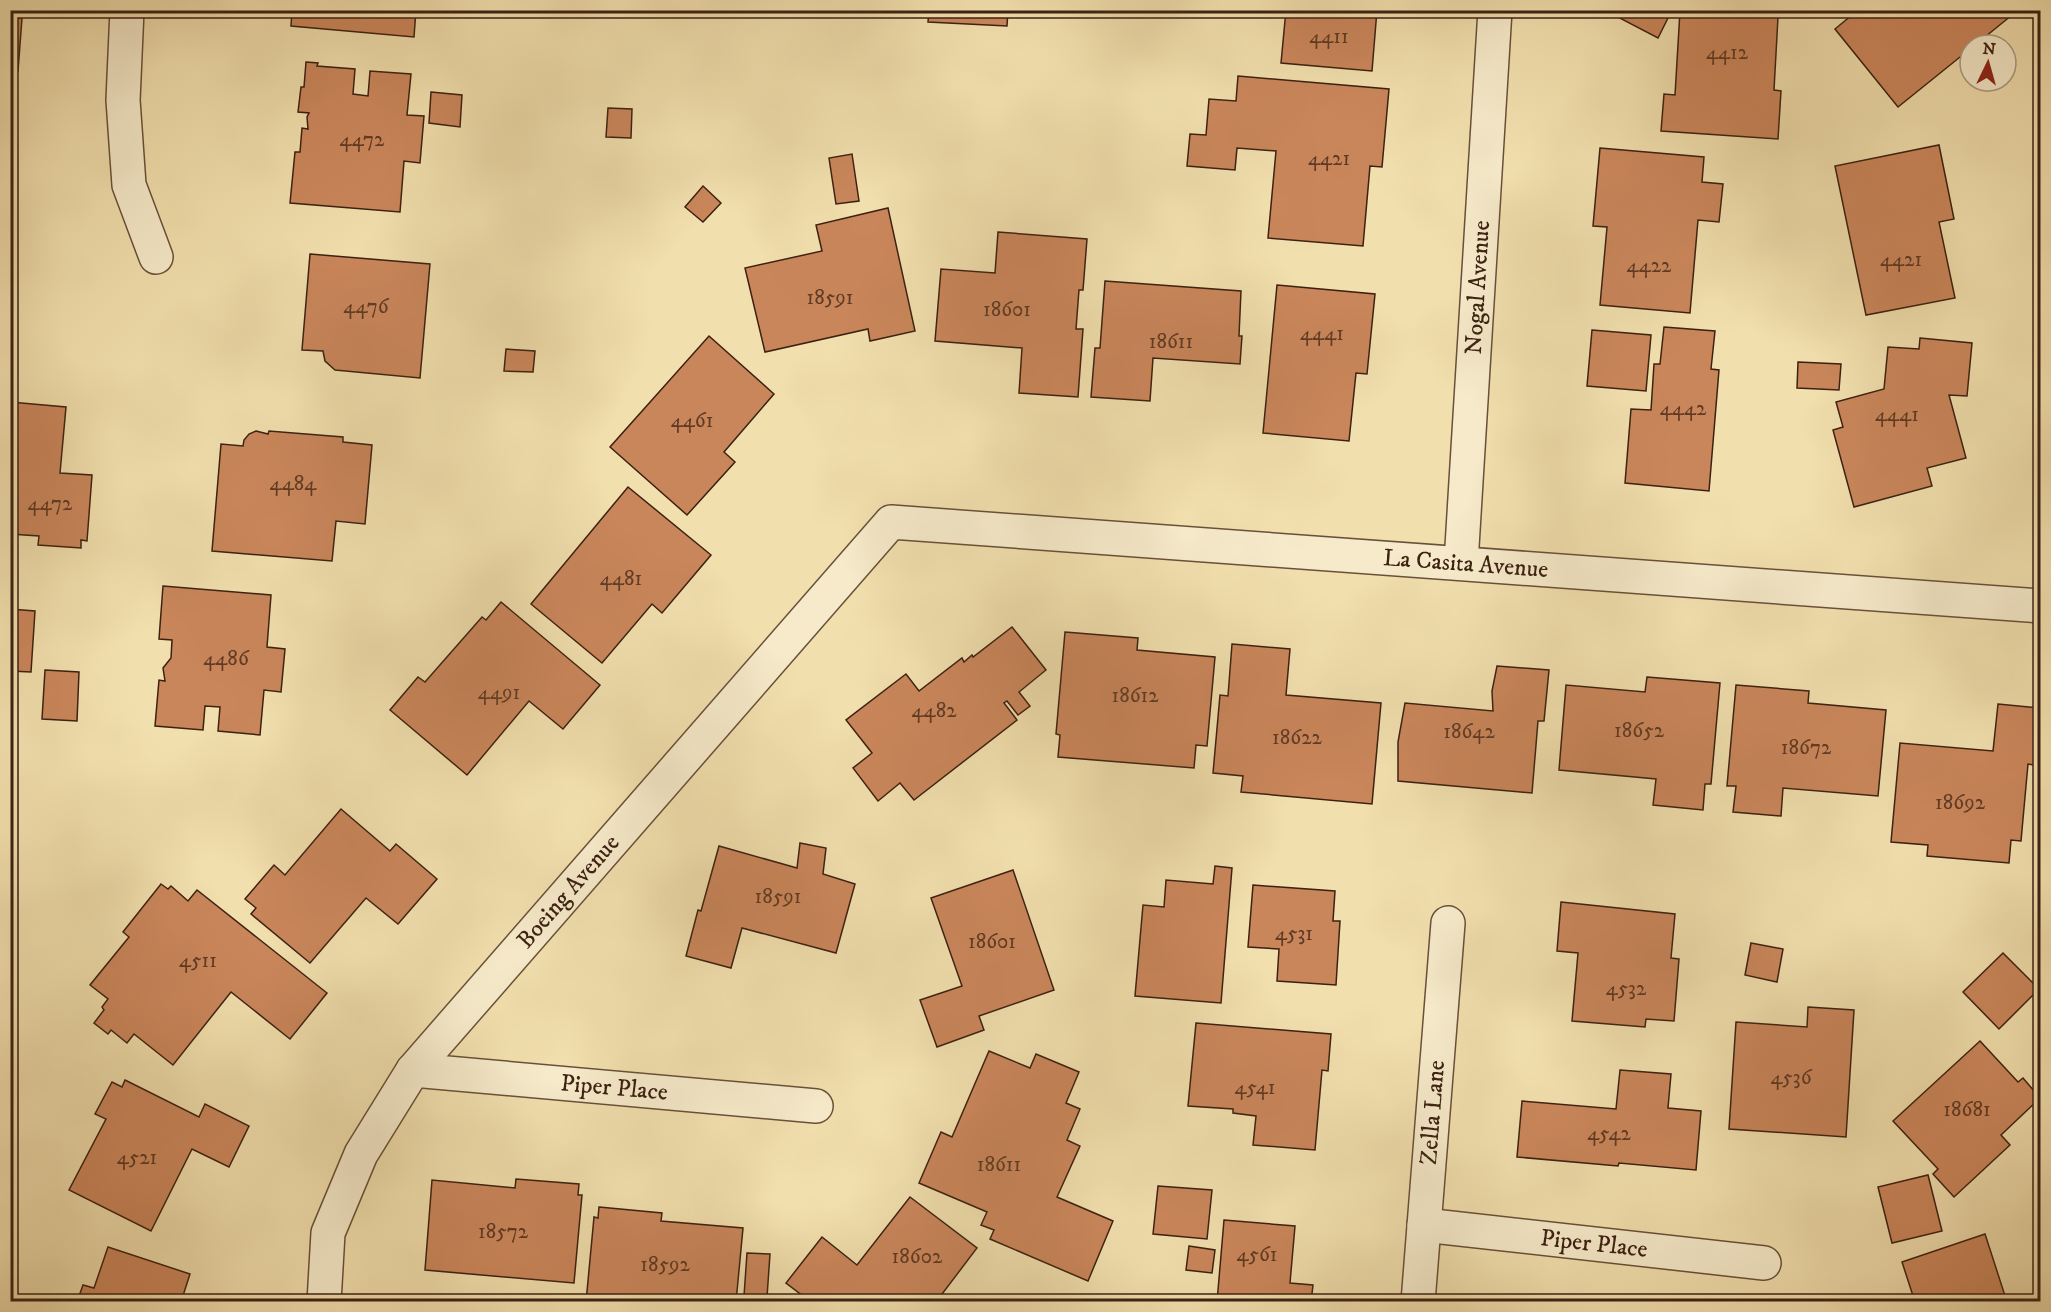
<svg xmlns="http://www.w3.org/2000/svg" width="2051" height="1312" font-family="'IM FELL DW Pica',serif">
<rect width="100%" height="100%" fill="#f1dfad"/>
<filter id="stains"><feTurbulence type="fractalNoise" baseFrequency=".00333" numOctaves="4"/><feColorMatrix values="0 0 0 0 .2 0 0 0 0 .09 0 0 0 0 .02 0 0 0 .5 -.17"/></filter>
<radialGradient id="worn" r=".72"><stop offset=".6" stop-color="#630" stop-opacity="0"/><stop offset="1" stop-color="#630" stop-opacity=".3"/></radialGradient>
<g fill="#ca865b" stroke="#3c2112" stroke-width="1.5">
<polygon points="10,10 19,10 18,18 22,18 18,71 12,70 10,92"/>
<polygon points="292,10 416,10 414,37 291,26"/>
<polygon points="929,10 1008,10 1007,26 928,22"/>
<polygon points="1286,10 1377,10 1372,71 1281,63"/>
<polygon points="1611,10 1672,10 1658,38 1610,13"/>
<polygon points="1691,10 1753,10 1753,15 1778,17 1774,90 1781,91 1778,139 1661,131 1664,94 1675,95 1680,11"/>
<polygon points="1858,10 2017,10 2017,11 1975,45 1970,45 1970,49 1898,107 1835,29"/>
<polygon points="306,62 318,63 317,66 355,69 353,94 368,96 370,71 411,74 407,115 424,116 420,163 404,161 400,212 290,203 295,152 300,152 302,128 308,129 307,117 309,113 298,112 301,87 304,87"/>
<polygon points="1238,76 1389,89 1382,167 1370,166 1363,246 1268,238 1276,151 1237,148 1235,170 1187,166 1190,134 1206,135 1209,99 1236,101"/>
<polygon points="431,92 462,95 460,127 429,123"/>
<polygon points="608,108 632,109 631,138 606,137"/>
<polygon points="1939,145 1954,219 1939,222 1955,298 1866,315 1835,166"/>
<polygon points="1600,148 1704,157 1702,182 1723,184 1719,222 1698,220 1690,313 1600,305 1607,227 1593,226"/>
<polygon points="852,154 859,201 836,204 829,158"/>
<polygon points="703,186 721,203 703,222 685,207"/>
<polygon points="888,208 915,331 870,341 868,329 765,352 745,268 822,251 816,225"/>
<polygon points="998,232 1087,239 1083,290 1079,290 1076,329 1083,329 1078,397 1019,393 1022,348 935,341 941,269 995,273"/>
<polygon points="310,254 430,264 420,378 335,370 325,361 323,351 302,350"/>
<polygon points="1105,281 1241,291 1239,336 1242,336 1240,364 1153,358 1150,401 1091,397 1095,348 1100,348"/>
<polygon points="1277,285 1375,294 1367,374 1356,373 1349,441 1263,433"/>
<polygon points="1664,327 1715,331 1711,369 1719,370 1709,491 1625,483 1631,409 1651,410 1654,364 1660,364"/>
<polygon points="1592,330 1651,335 1646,391 1587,386"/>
<polygon points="709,336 774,394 724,452 735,462 687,515 610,447"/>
<polygon points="1920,338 1972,343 1967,396 1949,395 1966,458 1927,468 1932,486 1854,507 1833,430 1843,427 1836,402 1884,389 1888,347 1919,349"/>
<polygon points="506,349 535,351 533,372 504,371"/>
<polygon points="1798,362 1841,364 1839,390 1797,388"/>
<polygon points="10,402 66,407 60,473 92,475 87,541 81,540 81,548 38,545 39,536 10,534"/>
<polygon points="256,431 268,434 269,431 343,437 343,442 372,445 365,524 336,521 332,561 212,551 221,444 243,446 244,440 249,434"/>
<polygon points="628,487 711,555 662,613 652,604 602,663 531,604"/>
<polygon points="163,586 271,595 267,647 285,649 281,692 264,690 260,735 218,731 220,707 205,706 203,730 155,726 159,680 165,681 163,668 171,658 172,640 159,639"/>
<polygon points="501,602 600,685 563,729 529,701 467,775 390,710 418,677 425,682 482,617 486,620"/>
<polygon points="10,609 35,611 31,672 10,671"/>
<polygon points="1012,627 1046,670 1019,692 1030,706 1018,715 1007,701 1004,703 1017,720 914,800 900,783 878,801 853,768 872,753 846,720 906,674 919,691 962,658 964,662 972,655 973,657"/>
<polygon points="1065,632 1138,638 1137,650 1215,657 1207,746 1196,745 1194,768 1058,757 1060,735 1056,734"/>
<polygon points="1232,644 1290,649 1286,695 1381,703 1372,804 1241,792 1243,776 1213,773 1220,695 1228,696"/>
<polygon points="1497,666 1549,670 1544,721 1538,721 1532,793 1398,781 1398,742 1405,703 1493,711 1492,691"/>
<polygon points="45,670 79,672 77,721 42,719"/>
<polygon points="1647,677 1720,683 1711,784 1705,784 1703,810 1653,805 1656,779 1559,770 1566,685 1645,692"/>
<polygon points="1736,685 1809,691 1808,703 1886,710 1878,796 1783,788 1781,816 1733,812 1736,786 1727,786"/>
<polygon points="1998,704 2040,708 2040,766 2028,764 2021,841 2011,840 2009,863 1927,856 1928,845 1891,842 1900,743 1993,751"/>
<polygon points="341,809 390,851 396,844 437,879 398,924 366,898 310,963 251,914 256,908 245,899 274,865 285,875"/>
<polygon points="800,843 826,848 823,874 855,884 836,953 742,928 731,968 686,956 698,910 701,911 719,846 797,868"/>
<polygon points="1215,866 1232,868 1221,1003 1135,996 1143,905 1164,907 1166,880 1213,884"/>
<polygon points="1013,870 1054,990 979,1016 984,1030 937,1047 920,1000 962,986 931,898"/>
<polygon points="161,884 168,889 171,886 188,901 197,890 327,993 290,1039 231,992 173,1065 134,1034 127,1043 111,1030 108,1034 94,1023 104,1010 102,1007 108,999 90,985 129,937 123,932"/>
<polygon points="1253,885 1335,891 1333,921 1340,921 1336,985 1277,981 1279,949 1248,947"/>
<polygon points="1561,902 1675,914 1671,958 1679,959 1674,1021 1646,1019 1645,1027 1572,1021 1578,953 1557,951"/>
<polygon points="1751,943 1783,949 1777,982 1745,975"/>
<polygon points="2003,953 2039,989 1999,1029 1963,992"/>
<polygon points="1808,1007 1854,1010 1846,1137 1729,1129 1736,1022 1807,1027"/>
<polygon points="1196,1023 1331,1034 1328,1071 1322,1070 1315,1150 1253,1145 1256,1116 1233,1113 1233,1109 1188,1106"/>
<polygon points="1980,1041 2018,1082 2023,1078 2040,1098 2001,1135 2010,1145 1954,1197 1933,1174 1938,1169 1893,1121"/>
<polygon points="989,1051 1030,1068 1036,1054 1079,1072 1066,1103 1080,1109 1067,1140 1080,1146 1057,1197 1113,1221 1088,1281 990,1239 994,1230 981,1225 987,1212 919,1183 941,1132 952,1137"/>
<polygon points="1620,1070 1671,1074 1668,1108 1701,1111 1696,1170 1619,1163 1618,1166 1517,1157 1522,1101 1616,1109"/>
<polygon points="125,1080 199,1117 205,1104 249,1126 229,1167 192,1149 151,1231 69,1190 106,1119 95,1114 112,1082 122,1087"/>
<polygon points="1928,1175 1942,1231 1892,1243 1878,1187"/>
<polygon points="516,1179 579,1184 578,1195 582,1195 574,1283 425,1270 432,1180 515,1188"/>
<polygon points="1158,1186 1212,1190 1207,1239 1153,1234"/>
<polygon points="910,1197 977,1248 936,1302 841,1302 839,1299 837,1302 811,1302 786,1283 822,1237 857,1265"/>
<polygon points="599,1207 662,1213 661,1221 743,1228 736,1302 586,1302 594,1217 598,1218"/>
<polygon points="1224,1220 1295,1226 1290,1283 1313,1285 1311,1302 1217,1302"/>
<polygon points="1985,1234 2007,1302 1915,1302 1902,1262"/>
<polygon points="1189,1246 1215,1250 1212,1273 1186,1270"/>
<polygon points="108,1247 190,1274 181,1302 77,1302 83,1285 94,1288"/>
<polygon points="747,1253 770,1254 767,1297 744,1296"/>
</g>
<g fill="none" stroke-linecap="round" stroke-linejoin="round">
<defs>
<g id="minor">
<polyline points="127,10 123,100 129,185 156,257"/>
<path id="s1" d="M1461,563l34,-553"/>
<path id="s2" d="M413,1070l403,36"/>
<path id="s3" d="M1424,1225l340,38"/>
<path id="s4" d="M324,1302l4,-69 33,-79 52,-84 478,-548 1149,84"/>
<path id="s5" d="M1418,1302l30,-379"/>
</g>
</defs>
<use href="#minor" stroke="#695039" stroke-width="36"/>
<use href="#minor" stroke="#f6eaca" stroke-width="33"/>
</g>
<g text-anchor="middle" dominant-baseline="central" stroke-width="5" stroke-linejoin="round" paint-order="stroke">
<g font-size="21" fill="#603a24">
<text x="1329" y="37">4411</text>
<text x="1727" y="53">4412</text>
<text x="362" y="140">4472</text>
<text x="1329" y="159">4421</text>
<text x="1901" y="260">4421</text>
<text x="1649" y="266">4422</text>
<text x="830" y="298">18591</text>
<text x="366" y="307">4476</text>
<text x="1007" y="310">18601</text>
<text x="1322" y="334">4441</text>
<text x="1171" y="342">18611</text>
<text x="1683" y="409">4442</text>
<text x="1897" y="415">4441</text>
<text x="692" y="421">4461</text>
<text x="293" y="484">4484</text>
<text x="50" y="504">4472</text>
<text x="621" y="579">4481</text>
<text x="226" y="659">4486</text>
<text x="499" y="693">4491</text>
<text x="1135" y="696">18612</text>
<text x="934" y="711">4482</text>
<text x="1639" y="731">18652</text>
<text x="1469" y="732">18642</text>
<text x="1297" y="738">18622</text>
<text x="1806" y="748">18672</text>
<text x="1960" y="803">18692</text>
<text x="778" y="897">18591</text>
<text x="1294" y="934">4531</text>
<text x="992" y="942">18601</text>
<text x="198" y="961">4511</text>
<text x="1626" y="989">4532</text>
<text x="1791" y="1078">4536</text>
<text x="1255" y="1088">4541</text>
<text x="1967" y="1110">18681</text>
<text x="1609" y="1134">4542</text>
<text x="137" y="1158">4521</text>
<text x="999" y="1165">18611</text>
<text x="503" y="1232">18572</text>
<text x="1257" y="1255">4561</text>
<text x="917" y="1257">18602</text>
<text x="665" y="1265">18592</text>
</g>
<g font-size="24" fill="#3c2112" stroke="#f6eaca">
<text stroke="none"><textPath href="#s1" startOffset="276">Nogal Avenue</textPath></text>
<text stroke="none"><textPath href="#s4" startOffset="1557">La Casita Avenue</textPath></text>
<text stroke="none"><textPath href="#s4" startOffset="490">Boeing Avenue</textPath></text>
<text stroke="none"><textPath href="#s2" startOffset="202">Piper Place</textPath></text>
<text stroke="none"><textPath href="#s5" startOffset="190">Zella Lane</textPath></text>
<text stroke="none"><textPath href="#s3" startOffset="171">Piper Place</textPath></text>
</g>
</g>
<rect width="2051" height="1312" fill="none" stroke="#f1dfad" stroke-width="36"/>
<rect x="12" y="12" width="2027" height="1288" fill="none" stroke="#3c2112" stroke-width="3"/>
<rect x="18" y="18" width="2015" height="1276" fill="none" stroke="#3c2112" stroke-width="1.5"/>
<g transform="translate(1988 63) rotate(5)"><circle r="28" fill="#f6eaca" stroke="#ac9a80" stroke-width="1.5"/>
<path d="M0-4.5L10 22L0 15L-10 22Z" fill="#8f2418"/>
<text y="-9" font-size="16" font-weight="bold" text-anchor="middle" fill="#3c2112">N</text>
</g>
<rect width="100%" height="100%" filter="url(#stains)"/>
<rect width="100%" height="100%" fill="url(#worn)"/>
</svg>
